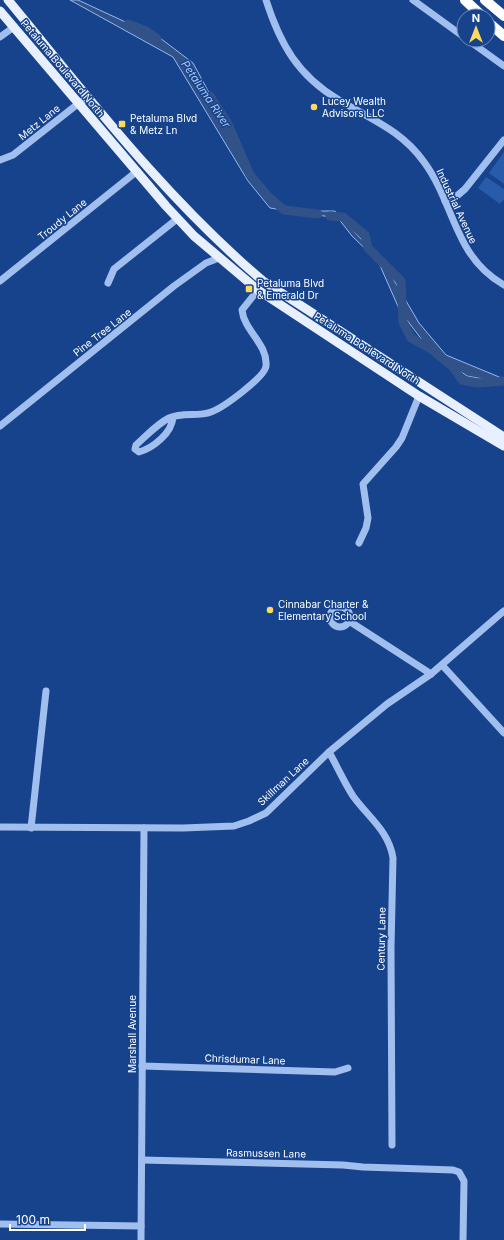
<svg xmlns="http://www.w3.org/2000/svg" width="504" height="1240" font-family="Inter,sans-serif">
<rect width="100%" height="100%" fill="#16438c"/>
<g fill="#285caa">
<polygon points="504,152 504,184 489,173"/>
<polygon points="486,177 504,189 504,199 500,204 478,188"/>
</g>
<polygon fill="#315288" stroke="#92b9f2" points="70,0 78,0 160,38 193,63 245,159 256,185 274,205 317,211 335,211 363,241 378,253 419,323 446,355 504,379 504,383 467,376 429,349 400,311 378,261 352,236 338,218 270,208 248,181 173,57"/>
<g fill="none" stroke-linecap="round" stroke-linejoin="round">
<g stroke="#315288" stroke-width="9">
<polyline points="128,24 146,31 157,39"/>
<polyline points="210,96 228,124 250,175 267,195 284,210 318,214"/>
<polyline points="330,216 343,217 365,235 368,248 401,281 403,322 411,338 431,349 453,367 462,380 477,383 504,381"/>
</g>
<g stroke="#a0bfef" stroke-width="7">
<path d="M266,0c14,44 32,76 73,100 33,20 62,30 85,62 31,42 30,95 80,123"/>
<polyline points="413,0 464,37"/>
<polyline points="0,37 14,27"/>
<polyline points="468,40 504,66"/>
<polyline points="0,160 13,155 79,103 89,98"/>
<polyline points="445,201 458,195 465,189 504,140"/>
<polyline points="0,281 136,172"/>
<polyline points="108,283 114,269 177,219"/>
<path d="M173,417c-1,16 -20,31 -34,35l-4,-3 1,-4c10,-9 21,-21 33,-27 14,-6 29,-1 42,-6 12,-4 54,-35 55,-46 2,-22 -22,-35 -24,-56l16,-20"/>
<polyline points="0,426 174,286 206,263 219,258"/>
<polyline points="359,543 366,528 368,518 363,484 396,447 402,438 419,396"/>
<circle cx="340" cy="617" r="10"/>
<polyline points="349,621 431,674"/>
<polyline points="442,665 504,733"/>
<path d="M329,752c8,14 15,30 24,44 15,21 36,35 40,62l-2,90 1,197"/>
<polyline points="0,827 183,828 234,826 249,821 266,813 329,752 387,704 431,674 504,611"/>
<polyline points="31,828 46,691"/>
<polyline points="142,1066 335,1072 348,1068"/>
<polyline points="142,1160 343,1165 363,1167 453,1170 459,1172 464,1181 463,1240"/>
<polyline points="0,1224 141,1226"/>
<polyline points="141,1240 144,828"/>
</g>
<g stroke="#e8f0ff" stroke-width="9">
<path d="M8,0c80,97 158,199 255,281l241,156"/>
<polyline points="0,11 166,206 194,236 258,290 419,396 504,446"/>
</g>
<g stroke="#fff" stroke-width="10">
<polyline points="465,0 482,16"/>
<polyline points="485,0 504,16"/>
<polyline points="488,22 504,36"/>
</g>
</g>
<g fill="#ffd95e" stroke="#16438c" stroke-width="1.5">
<circle cx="314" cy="107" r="4"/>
<rect x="118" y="120" width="8" height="8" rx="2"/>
<rect x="245" y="285" width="8" height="8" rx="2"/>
<circle cx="270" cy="610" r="4"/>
</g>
<g text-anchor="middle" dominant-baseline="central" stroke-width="3" stroke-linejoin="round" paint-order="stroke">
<g font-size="10" fill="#fff" stroke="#16438c">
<text transform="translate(63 68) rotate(50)">Petaluma Boulevard North</text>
<text transform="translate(39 122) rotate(-39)">Metz Lane</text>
<text transform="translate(457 206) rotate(65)">Industrial Avenue</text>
<text transform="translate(62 219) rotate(-39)">Troudy Lane</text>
<text transform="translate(102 332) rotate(-38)">Pine Tree Lane</text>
<text transform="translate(367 348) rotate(33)">Petaluma Boulevard North</text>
<text transform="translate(283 781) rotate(-43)">Skillman Lane</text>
<text transform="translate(381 939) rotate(-89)">Century Lane</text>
<text transform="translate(132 1034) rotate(-90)">Marshall Avenue</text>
<text transform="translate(245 1059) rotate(2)">Chrisdumar Lane</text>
<text transform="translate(266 1153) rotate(1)">Rasmussen Lane</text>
</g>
<g font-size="10" fill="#fff" stroke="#16438c" text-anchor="start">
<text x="322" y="101">Lucey Wealth<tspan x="322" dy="12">Advisors LLC</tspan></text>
<text x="130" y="118">Petaluma Blvd<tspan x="130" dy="12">&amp; Metz Ln</tspan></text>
<text x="257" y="283">Petaluma Blvd<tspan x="257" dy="12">&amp; Emerald Dr</tspan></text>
<text x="278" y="604">Cinnabar Charter &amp;<tspan x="278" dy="12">Elementary School</tspan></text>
</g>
<g font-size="11" font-style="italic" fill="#accaf6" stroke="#16438c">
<text transform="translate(206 94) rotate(56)">Petaluma River</text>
</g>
</g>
<g transform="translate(476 28)"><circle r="19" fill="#16438c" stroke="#738eba"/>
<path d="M0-3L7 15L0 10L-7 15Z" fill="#ffd95e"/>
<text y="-6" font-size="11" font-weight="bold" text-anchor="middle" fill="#ffffff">N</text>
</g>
<path d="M10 1224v6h75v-6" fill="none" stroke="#ffffff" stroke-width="2"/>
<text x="16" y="1224" font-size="12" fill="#ffffff" stroke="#16438c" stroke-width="3" paint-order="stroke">100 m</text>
</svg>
